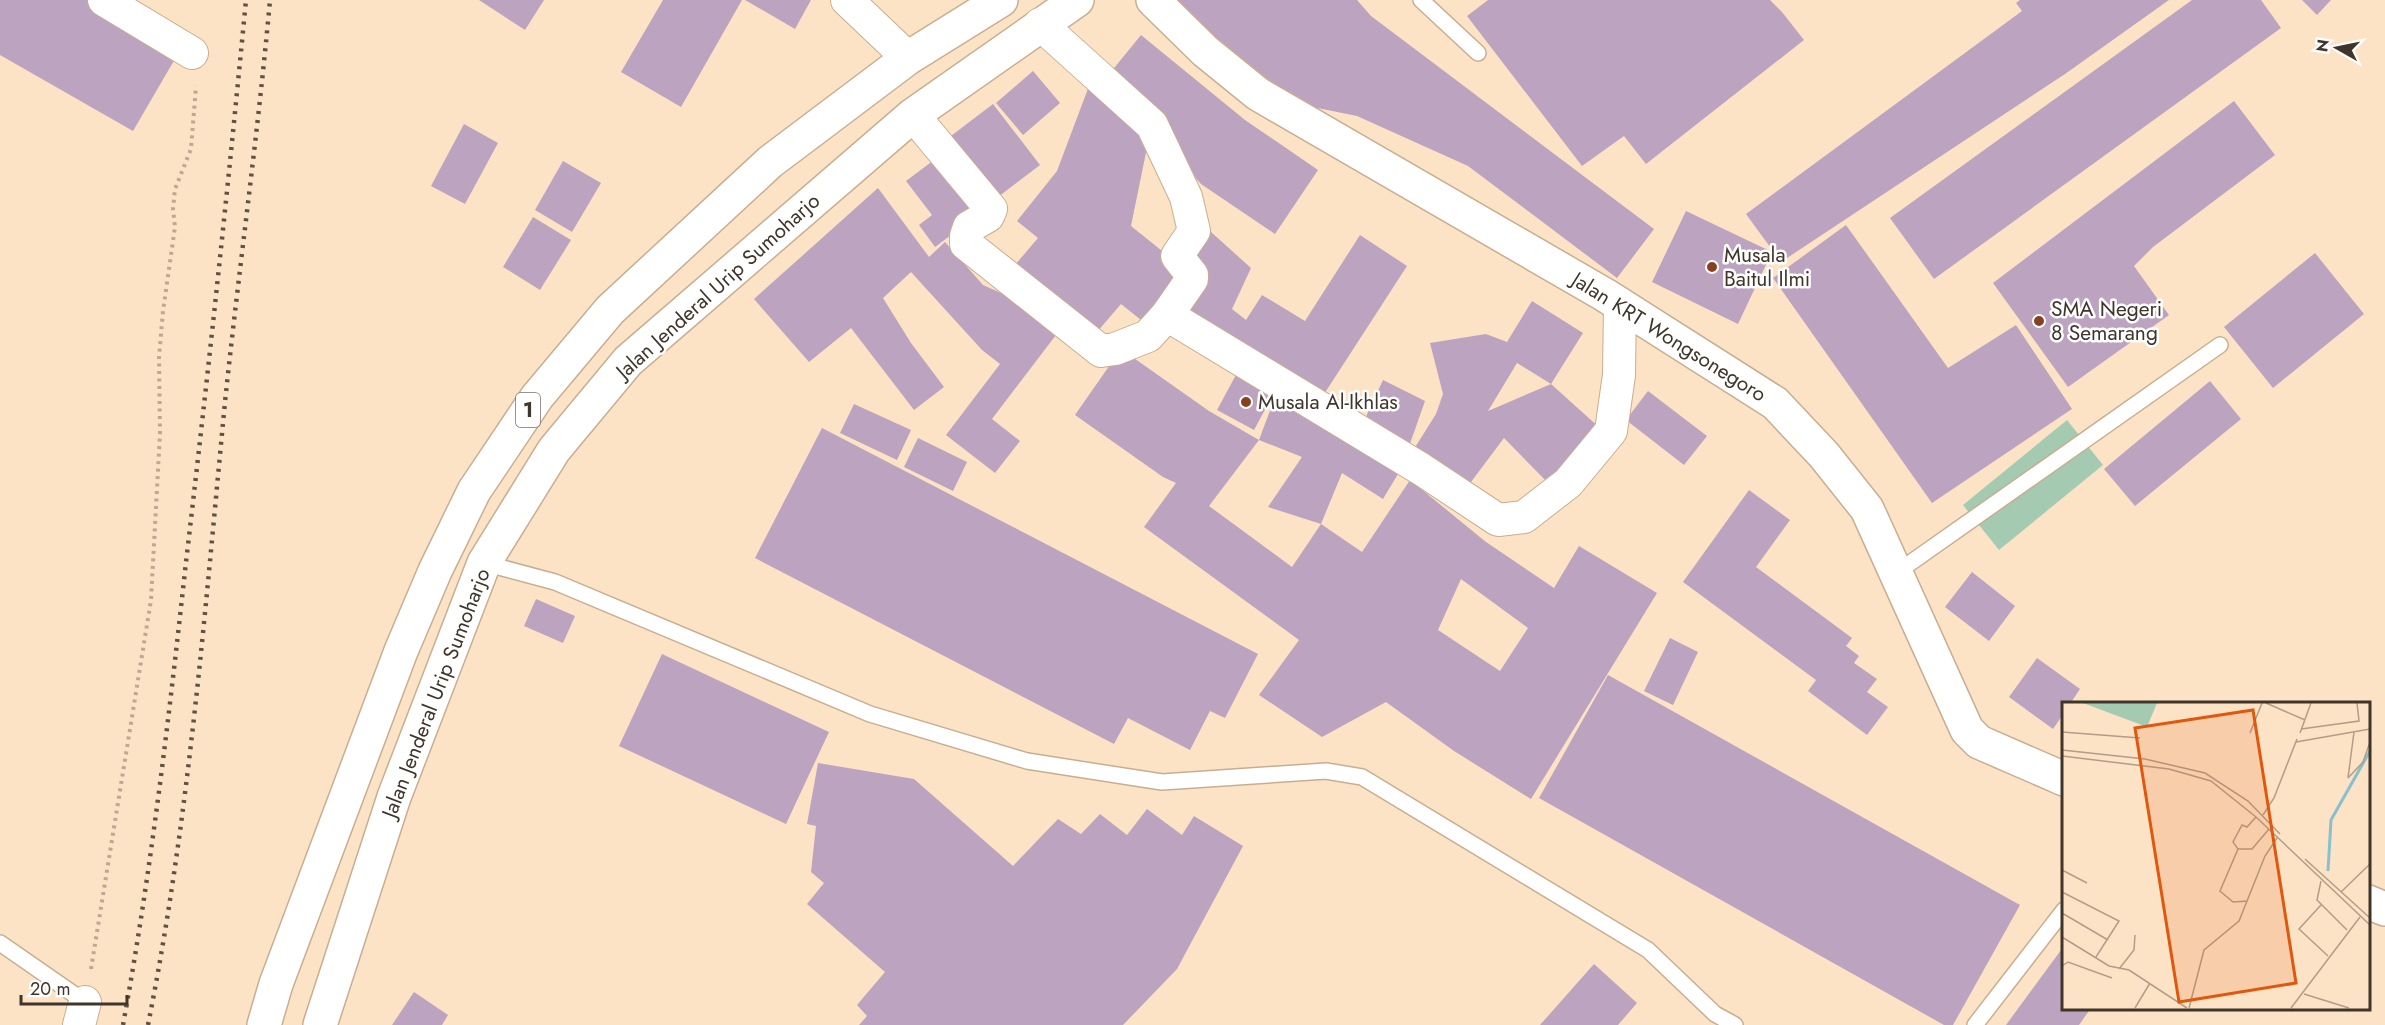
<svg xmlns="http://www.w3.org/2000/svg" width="2385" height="1025" font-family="Jost,sans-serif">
<rect width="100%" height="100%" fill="#fde3c6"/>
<polygon fill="#a4cbb1" points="2067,420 2103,465 1999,550 1963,505"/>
<g fill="#bca3bf" fill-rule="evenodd">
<polygon points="0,0 89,0 179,52 133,131 0,55"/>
<polygon points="479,0 544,0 525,30"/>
<polygon points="663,0 742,0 681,107 621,72"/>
<polygon points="745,0 811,0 795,29"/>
<polygon points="1171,0 1357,0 1371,16 1654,229 1617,278 1468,166 1357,116 1298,104 1255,86"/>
<polygon points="1488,0 1770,0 1782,12 1804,40 1646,164 1624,136 1582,166 1467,16"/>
<polygon points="2020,0 2169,0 2065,74 1781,262 1746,214 2022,11 2016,3"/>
<polygon points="2192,0 2261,0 2281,28 1934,279 1890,218"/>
<polygon points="2302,0 2331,0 2317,15"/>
<polygon points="1141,35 1245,120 1318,170 1275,234 1201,184 1106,78"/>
<polygon points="1033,71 1060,103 1023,135 996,103"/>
<polygon points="1092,78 1151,128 1131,226 1187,271 1146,324 1121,304 1091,339 1009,272 1038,238 1017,221 1057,171"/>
<polygon points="2234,101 2275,155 2153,247 2134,266 2169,315 2068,387 1993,283"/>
<polygon points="993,104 1040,165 990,203 943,142"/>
<polygon points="464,124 498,143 465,204 431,186"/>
<polygon points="942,154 983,211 935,247 919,225 932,215 906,181"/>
<polygon points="563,161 601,183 572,232 535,210"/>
<polygon points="878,188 929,257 945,242 983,285 1019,301 1059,331 992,419 1020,441 995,473 946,435 1000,364 982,350 911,272 883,298 911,343 944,387 914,410 851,328 809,362 754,299"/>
<polygon points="1686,211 1772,252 1738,324 1652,282"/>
<polygon points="533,217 571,240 540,290 503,267"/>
<polygon points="1201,223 1251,268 1232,309 1246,320 1262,295 1305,321 1360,235 1407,266 1317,405 1176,315 1190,271"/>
<polygon points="1846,225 1948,368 2016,325 2072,409 1932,503 1773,278"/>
<polygon points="2315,253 2364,314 2273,388 2224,327"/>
<polygon points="1532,301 1583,333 1551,384 1517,363 1488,411 1551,384 1601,429 1547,482 1504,438 1462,494 1409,457 1436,414 1443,394 1430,343 1486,334 1507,342"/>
<path d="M1121,349l88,62 50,29 18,-48 127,72 -21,35 -41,-26 -21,51 41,28 48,-72 76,62 68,46 25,-42 78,47 -126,206 -77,-48 -68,-49 -64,35 -63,-42 40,-55 -155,-113 32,-44 -13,-6 -88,-62zM1259,440l43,17 -34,50 53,17 -29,43 -83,-61zM1461,579l67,49 -28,43 -62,-41z"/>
<polygon points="1237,373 1274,393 1254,430 1217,410"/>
<polygon points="1383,380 1425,401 1406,455 1363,423"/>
<polygon points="2210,381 2241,419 2135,506 2104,469"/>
<polygon points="1648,391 1707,436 1684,465 1626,420"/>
<polygon points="854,404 911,430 897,460 840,433"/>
<polygon points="822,428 1258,654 1225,718 1210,711 1190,750 1128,718 1114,744 755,558"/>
<polygon points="918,438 967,462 953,491 904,467"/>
<polygon points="1749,490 1790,520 1756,567 1852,638 1846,646 1859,656 1854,663 1877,679 1867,692 1888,707 1867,735 1808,691 1816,680 1683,582"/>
<polygon points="1972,572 2015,606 1989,641 1945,607"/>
<polygon points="536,599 575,616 563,643 524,626"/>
<polygon points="1670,638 1698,652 1673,705 1644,691"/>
<polygon points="662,654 829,732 786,824 619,746"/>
<polygon points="2037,658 2080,689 2070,704 2064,704 2064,713 2053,729 2009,697"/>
<polygon points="1608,675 2020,905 1953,1025 1944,1025 1539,798"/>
<polygon points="818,763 914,779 1013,866 1058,819 1081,834 1100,814 1127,835 1147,809 1182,835 1194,816 1243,846 1177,969 1123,1025 859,1025 867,1016 857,1005 885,972 807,904 824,883 811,872 816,826 807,824"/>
<polygon points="2064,946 2064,1008 2091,1008 2079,1025 2006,1025"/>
<polygon points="1594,964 1637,1003 1618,1025 1540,1025"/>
<polygon points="414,992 448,1015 442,1025 392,1025"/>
</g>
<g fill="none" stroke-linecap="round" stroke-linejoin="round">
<defs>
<g id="service">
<polyline points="1421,0 1478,53"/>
<polyline points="484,563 555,582 870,714 1027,761 1162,782 1326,771 1362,777 1648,950 1715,1014 1735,1025"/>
<polyline points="1896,573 2220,345"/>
<polyline points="0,943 85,1002"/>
<polyline points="1975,1025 2064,910"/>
</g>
<g id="minor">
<polyline points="104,0 192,53"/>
<polyline points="847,0 908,58"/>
<polyline points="1040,24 1152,125 1186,197 1194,231 1177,256 1192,275 1192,279 1167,315"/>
<polyline points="913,115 991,209 988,216 969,227 966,236 966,244 1101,351 1115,349 1148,336 1167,315 1421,469 1498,520 1524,517 1568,483 1611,431 1619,375 1620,304"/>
<polyline points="79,1025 85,1002"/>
</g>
<g id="tertiary">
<polyline points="1153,0 1205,51 1258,94 1605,295 1775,403 1824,455 1867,509 1967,730 1979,742 2064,779"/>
<polyline points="2368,902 2385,909"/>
</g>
<g id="trunk">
<polyline points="264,1025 276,984 401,651 435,571 474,491 537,397 610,310 770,162 908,58 1001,0"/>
<polyline points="320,1025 394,797 484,563 554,450 628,361 913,115 1077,0"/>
</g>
</defs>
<use href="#service" stroke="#c7ae92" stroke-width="18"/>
<use href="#minor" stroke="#c7ae92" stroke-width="34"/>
<use href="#tertiary" stroke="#c7ae92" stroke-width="36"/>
<use href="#trunk" stroke="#c7ae92" stroke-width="36"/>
<polyline stroke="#bda891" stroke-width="4" stroke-dasharray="3 4.5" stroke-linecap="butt" points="91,969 151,600 160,433 159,358 163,311 175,227 173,209 175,189 191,149 196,86"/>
<use href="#service" stroke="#fff" stroke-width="15"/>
<use href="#minor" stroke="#fff" stroke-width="32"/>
<use href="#tertiary" stroke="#fff" stroke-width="33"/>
<use href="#trunk" stroke="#fff" stroke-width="33"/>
<g stroke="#5f5244" stroke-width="4.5" stroke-dasharray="3 6" stroke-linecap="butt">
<path d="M123,1025c28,-153 46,-308 63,-463 22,-187 42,-374 60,-562"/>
<path d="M148,1025c41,-206 57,-415 77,-623 14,-134 33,-268 45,-402"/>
</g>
</g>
<g fill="#884120" stroke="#fff" stroke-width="2">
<circle cx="1712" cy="267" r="6"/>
<circle cx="2039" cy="321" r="6"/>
<circle cx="1246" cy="402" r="6"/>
</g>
<g text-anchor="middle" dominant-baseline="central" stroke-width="5" stroke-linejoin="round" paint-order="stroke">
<rect fill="#fff" stroke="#79726a" stroke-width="1.5" x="516" y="393" width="24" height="34" rx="4.5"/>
<g font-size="20" font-weight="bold" fill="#3f352a">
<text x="528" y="410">1</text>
</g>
<g font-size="21" fill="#3f352a" stroke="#fff" text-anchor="start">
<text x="1724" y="255">Musala<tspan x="1724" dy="24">Baitul Ilmi</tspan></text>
<text x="2051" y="309">SMA Negeri<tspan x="2051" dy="24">8 Semarang</tspan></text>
<text x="1258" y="402">Musala Al-Ikhlas</text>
</g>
<g font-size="21" fill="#3f352a" stroke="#fff">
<text transform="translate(718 286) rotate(-42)">Jalan Jenderal Urip Sumoharjo</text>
<text transform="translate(1669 337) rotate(32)">Jalan KRT Wongsonegoro</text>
<text transform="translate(436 693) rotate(-69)">Jalan Jenderal Urip Sumoharjo</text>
</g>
</g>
<g transform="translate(2062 702)">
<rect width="308" height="308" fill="#fde3c6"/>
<path d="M21,1h74l-10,24z" fill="#a4cbb1"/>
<path fill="none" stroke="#89c0ce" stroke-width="3" d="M266,169l3,-51 39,-69"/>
<path fill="none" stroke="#b19d88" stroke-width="1.5" d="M204,1l39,17M239,27l58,-8 -2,-18M0,30l78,6M188,31l12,-30M238,31l11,-30M234,40l74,-13M0,48l83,9 60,14 43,28 32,33M0,54l107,13 42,12 45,36 114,108M286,76l6,-46M286,76l15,-16 7,-20M201,113l11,-17 23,-59M176,147h14l17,-20M243,157l65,59M0,168l25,13M259,179l-4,19 30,30M0,190l57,29 -23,36M279,190l29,-28M185,199l-14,1 -13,-11 18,-42 -5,-7 9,-17 5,2 9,-10M259,203l-22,24 29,27M0,211l46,27M0,235l47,29 20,4 58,38M0,264l6,-4 44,16M57,267l15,-19 1,-15M242,292l45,14M73,306l15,-25M127,306l15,-58 35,-29 26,-65 12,-18M229,306l69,-91"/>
<path fill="#e0570e" fill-opacity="0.15" stroke="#e0570e" stroke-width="3" d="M191,8l43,273 -117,19 -44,-274z"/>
<rect width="308" height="308" fill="none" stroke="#3f352a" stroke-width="3"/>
</g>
<g transform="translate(2337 48) rotate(279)" stroke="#ffffff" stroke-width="4.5" paint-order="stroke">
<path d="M0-4.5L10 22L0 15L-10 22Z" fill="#3f352a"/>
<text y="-9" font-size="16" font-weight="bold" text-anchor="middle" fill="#3f352a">N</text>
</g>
<path d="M21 995v9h106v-9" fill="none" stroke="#3f352a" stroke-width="3"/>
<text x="30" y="995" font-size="18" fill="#3f352a" stroke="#ffffff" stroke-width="4.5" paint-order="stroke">20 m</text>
</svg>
